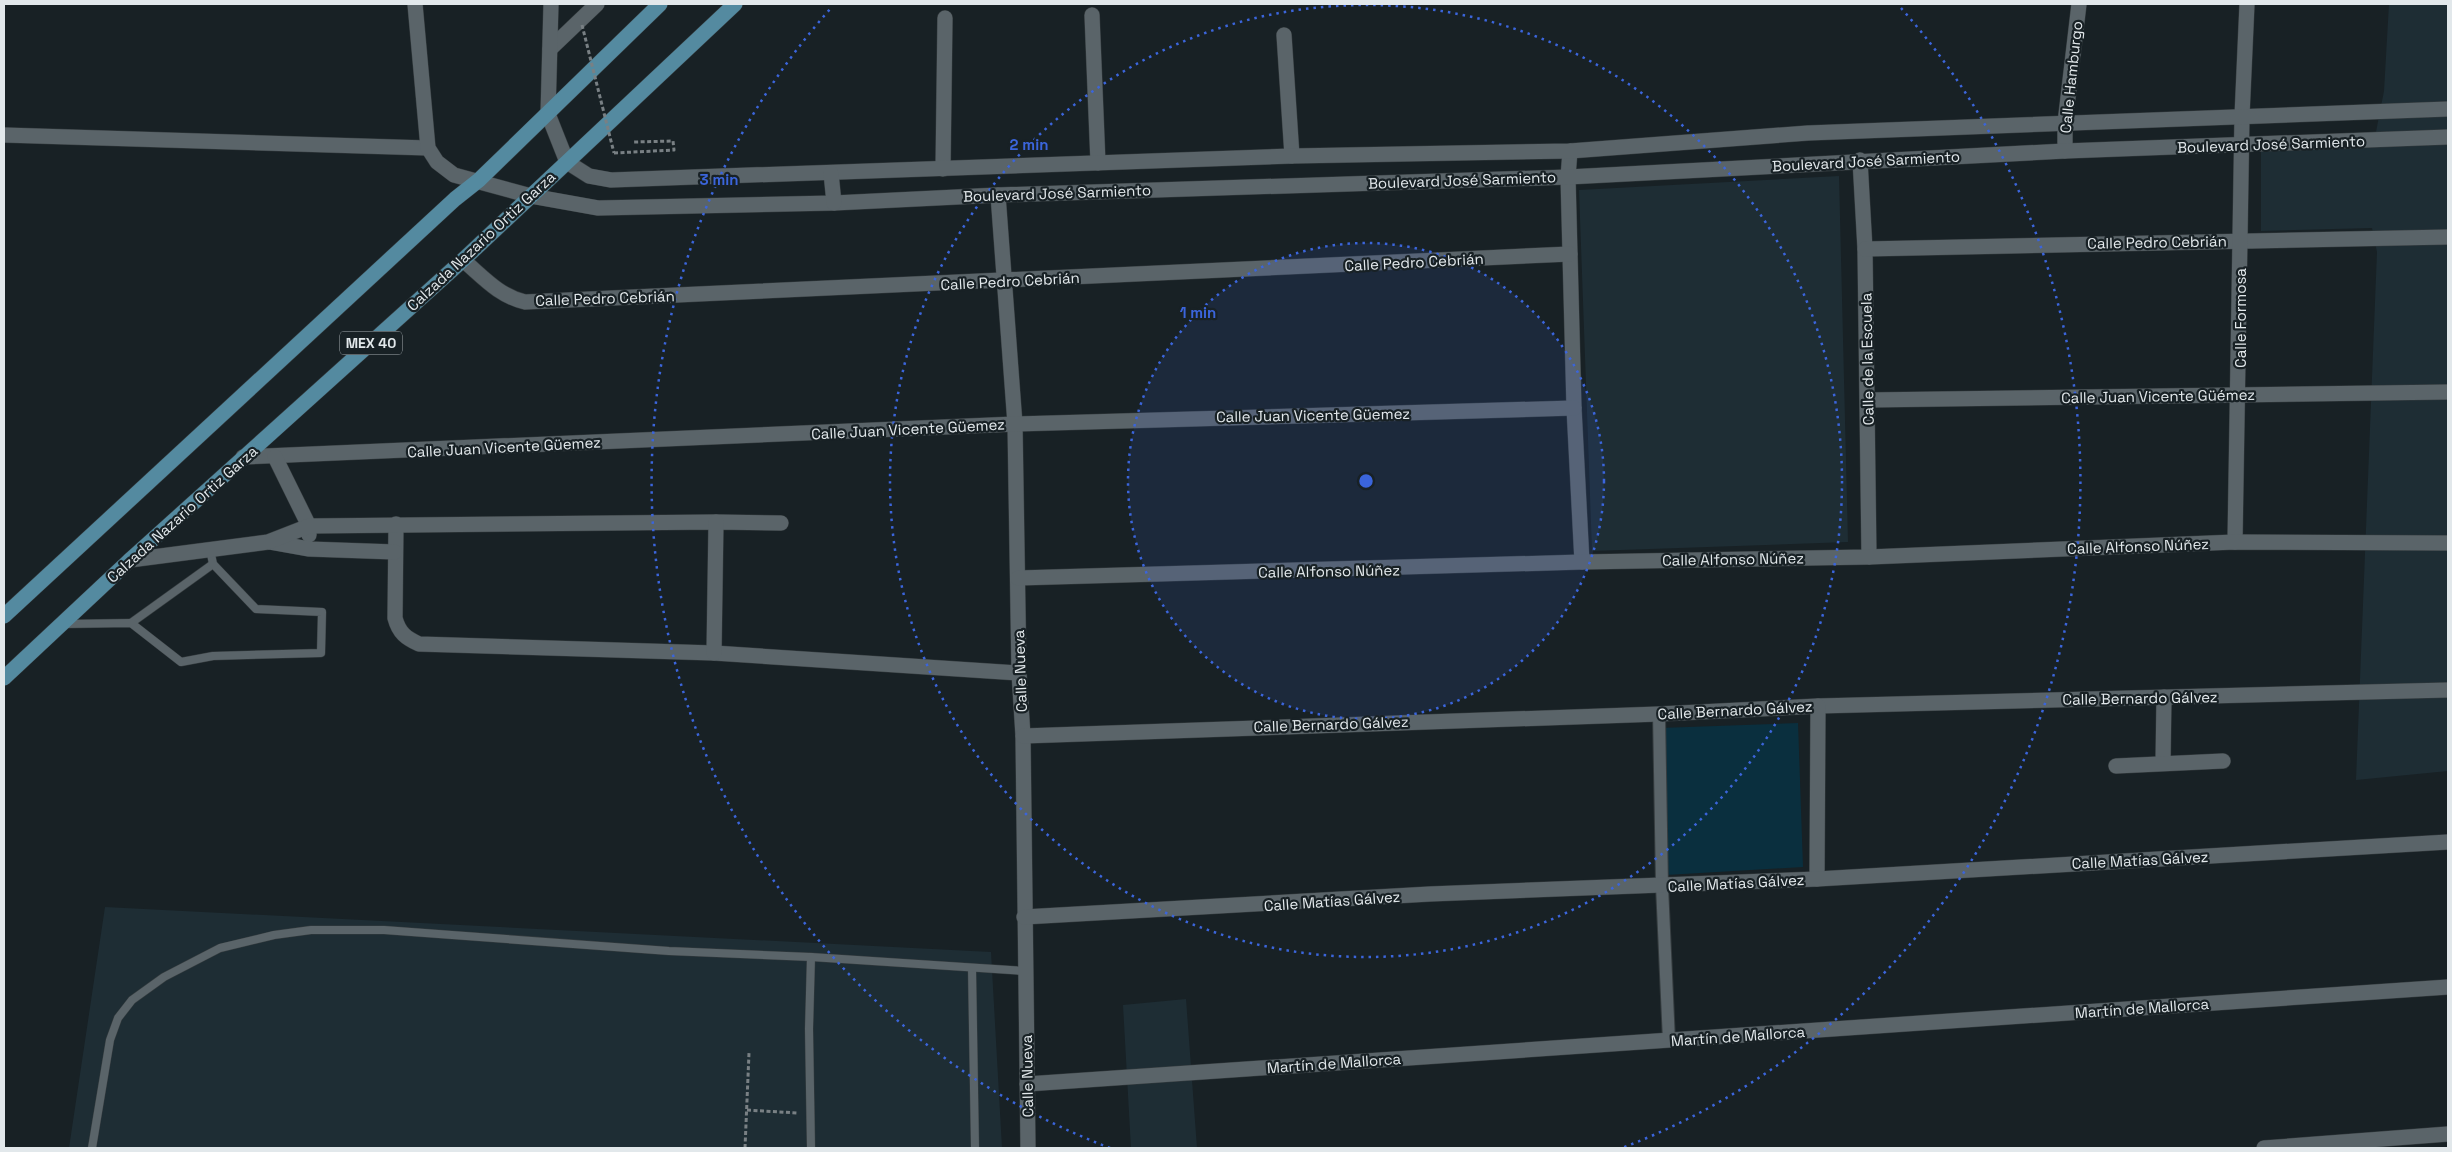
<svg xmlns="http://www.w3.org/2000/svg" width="2452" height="1152" font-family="'Space Grotesk',sans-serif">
<rect width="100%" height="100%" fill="#182125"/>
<g fill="#1e2d34">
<polygon points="2389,4 2448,4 2448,771 2356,780 2377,252 2372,228 2261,231 2261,144 2374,142 2384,91"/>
<polygon points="1839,176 1848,542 1592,551 1579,190"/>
<polygon points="105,907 991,952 1002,1148 69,1148"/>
<polygon points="1186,999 1197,1148 1131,1148 1123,1005"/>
</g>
<polygon fill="#0a2f3e" points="1798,723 1803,867 1666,875 1660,728"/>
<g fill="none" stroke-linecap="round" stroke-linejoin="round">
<defs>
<g id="service">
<polyline points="131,623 213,564"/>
<polyline points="63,624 131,623 181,662 213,656 321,653 322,612 256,609 213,564 210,549"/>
<polyline points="811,957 809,1029 811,1148"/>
<polyline points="972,968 975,1148"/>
<polyline points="92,1148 110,1040 118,1018 132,1000 164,977 220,948 274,935 311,930 384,930 669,951 811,957 1025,971"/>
</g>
<polyline id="pedestrian" points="1659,714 1662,886 1669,1041"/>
<g id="minor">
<polyline points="1092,15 1098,163"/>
<polyline points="1284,35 1292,156"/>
<polyline points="550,49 597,4"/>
<polyline points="4,135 428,148"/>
<polyline points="1570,151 1568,177 1574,408 1582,562"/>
<polyline points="2065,151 2065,123 2079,4"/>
<polyline points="1860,160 1865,249 1869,557"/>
<polyline points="943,169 945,18"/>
<polyline points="998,195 1015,424 1019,673 1023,736 1028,1148"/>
<polyline points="1865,249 2448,237"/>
<path d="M463,260c20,17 36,36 62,42l1045,-48"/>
<polyline points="1868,400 2448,392"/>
<polyline points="243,457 1015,424 1574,408"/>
<polyline points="275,457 309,526 309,535"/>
<path d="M396,524l-1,94c4,15 11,20 24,26l295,9 305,20"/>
<polyline points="270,542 309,549 395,552"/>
<polyline points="2235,542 2242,116 2247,4"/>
<polyline points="130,560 268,542 309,526 716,522 781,523"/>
<polyline points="1018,578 1582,562 1869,557 2235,542 2448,543"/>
<polyline points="714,653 716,522"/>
<polyline points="1023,736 1659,714 1818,706 2448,690"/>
<polyline points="2163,763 2164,697"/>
<polyline points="2116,766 2223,761"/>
<polyline points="1817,879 1818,706"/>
<polyline points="1024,917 1430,894 1817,879 2448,842"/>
<polyline points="1027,1084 2448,987"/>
<polyline points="2264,1148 2448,1134"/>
</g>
<g id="tertiary">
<polyline points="415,4 428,148 437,162 454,175 531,196 598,208 834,203 998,195 1568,177 2065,151 2448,137"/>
<polyline points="551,4 548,114 567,162 589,176 611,180 1292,156 1570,151 1808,133 2448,109"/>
<polyline points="831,173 834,203"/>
</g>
<g id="primary">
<polyline points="4,616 455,199 479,180 660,4"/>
<polyline points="4,678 130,560 463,260 735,4"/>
</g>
</defs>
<use href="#service" stroke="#353c3f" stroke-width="9"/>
<use href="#pedestrian" stroke="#353c3f" stroke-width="14"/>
<use href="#minor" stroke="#353c3f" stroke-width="16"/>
<use href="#tertiary" stroke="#353c3f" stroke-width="16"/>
<use href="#primary" stroke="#353c3f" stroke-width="16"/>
<g stroke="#798084" stroke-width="3" stroke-dasharray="4 2.5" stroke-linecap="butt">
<polyline points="614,153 674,150 673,141 634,142"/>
<polyline points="747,1110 797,1113"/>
<polyline points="745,1148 749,1053"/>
</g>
<use href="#service" stroke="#5a6469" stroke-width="8"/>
<use href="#pedestrian" stroke="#5a6469" stroke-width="12"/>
<use href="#minor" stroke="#5a6469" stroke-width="15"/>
<use href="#tertiary" stroke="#5a6469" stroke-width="15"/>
<use href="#primary" stroke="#548aa0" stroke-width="15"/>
<polyline stroke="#798084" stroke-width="3" stroke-dasharray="4 2.5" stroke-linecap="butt" points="582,25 614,153"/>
</g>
<circle cx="1366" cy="481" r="238" fill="#3b65db" fill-opacity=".12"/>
<g fill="none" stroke="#3b65db" stroke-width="2.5" stroke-dasharray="2.5 5">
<circle cx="1366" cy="481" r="238"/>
<circle cx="1366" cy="481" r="476"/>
<path d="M1110 1148A714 714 0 0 1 831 8M1901 8A714 714 0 0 1 1622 1148"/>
</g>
<g text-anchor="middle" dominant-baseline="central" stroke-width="4.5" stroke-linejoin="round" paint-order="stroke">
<rect fill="#182125" stroke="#a5acb0" stroke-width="1" x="340" y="331.5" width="62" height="23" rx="4"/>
<g font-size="14" font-weight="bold" fill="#e2e8eb">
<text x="371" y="343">MEX 40</text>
</g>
<g font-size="15" fill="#e2e8eb" stroke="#182125">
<text transform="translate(2071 77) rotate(-84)">Calle Hamburgo</text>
<text transform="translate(2271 144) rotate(-2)">Boulevard José Sarmiento</text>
<text transform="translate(1866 161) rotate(-3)">Boulevard José Sarmiento</text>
<text transform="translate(1462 180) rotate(-2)">Boulevard José Sarmiento</text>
<text transform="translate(1057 193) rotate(-2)">Boulevard José Sarmiento</text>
<text transform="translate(481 241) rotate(-43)">Calzada Nazario Ortiz Garza</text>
<text transform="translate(2157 242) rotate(-1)">Calle Pedro Cebrián</text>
<text transform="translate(1414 262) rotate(-3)">Calle Pedro Cebrián</text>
<text transform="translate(1010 281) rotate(-3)">Calle Pedro Cebrián</text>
<text transform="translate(605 298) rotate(-2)">Calle Pedro Cebrián</text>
<text transform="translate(2240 318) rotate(-90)">Calle Formosa</text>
<text transform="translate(1867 359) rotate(-91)">Calle de la Escuela</text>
<text transform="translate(2158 396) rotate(-1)">Calle Juan Vicente Güémez</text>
<text transform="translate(1313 415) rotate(-1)">Calle Juan Vicente Güemez</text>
<text transform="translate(908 429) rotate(-3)">Calle Juan Vicente Güemez</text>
<text transform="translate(504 447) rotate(-3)">Calle Juan Vicente Güemez</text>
<text transform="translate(182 514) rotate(-42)">Calzada Nazario Ortiz Garza</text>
<text transform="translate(2138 546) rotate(-2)">Calle Alfonso Núñez</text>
<text transform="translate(1733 559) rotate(-1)">Calle Alfonso Núñez</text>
<text transform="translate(1329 571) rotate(-1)">Calle Alfonso Núñez</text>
<text transform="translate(1020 671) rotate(-92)">Calle Nueva</text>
<text transform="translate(2140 698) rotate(-1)">Calle Bernardo Gálvez</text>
<text transform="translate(1735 710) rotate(-3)">Calle Bernardo Gálvez</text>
<text transform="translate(1331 724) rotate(-2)">Calle Bernardo Gálvez</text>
<text transform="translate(2140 860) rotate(-3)">Calle Matías Gálvez</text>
<text transform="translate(1736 883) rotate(-3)">Calle Matías Gálvez</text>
<text transform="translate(1332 901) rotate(-4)">Calle Matías Gálvez</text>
<text transform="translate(2142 1008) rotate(-4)">Martín de Mallorca</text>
<text transform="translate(1738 1036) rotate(-4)">Martín de Mallorca</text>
<text transform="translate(1334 1063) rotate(-4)">Martín de Mallorca</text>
<text transform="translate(1027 1076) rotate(-91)">Calle Nueva</text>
</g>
</g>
<circle cx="1366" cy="481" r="8" fill="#3b65db" stroke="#182125" stroke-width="2.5"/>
<g font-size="15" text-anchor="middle" font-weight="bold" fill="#3b65db" stroke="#182125" stroke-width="4.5" stroke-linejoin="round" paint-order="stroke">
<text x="1029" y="150">2 min</text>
<text x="719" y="185">3 min</text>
<text x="1198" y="318">1 min</text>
</g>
<rect width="2452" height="1152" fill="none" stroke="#e2e8eb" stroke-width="10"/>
</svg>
